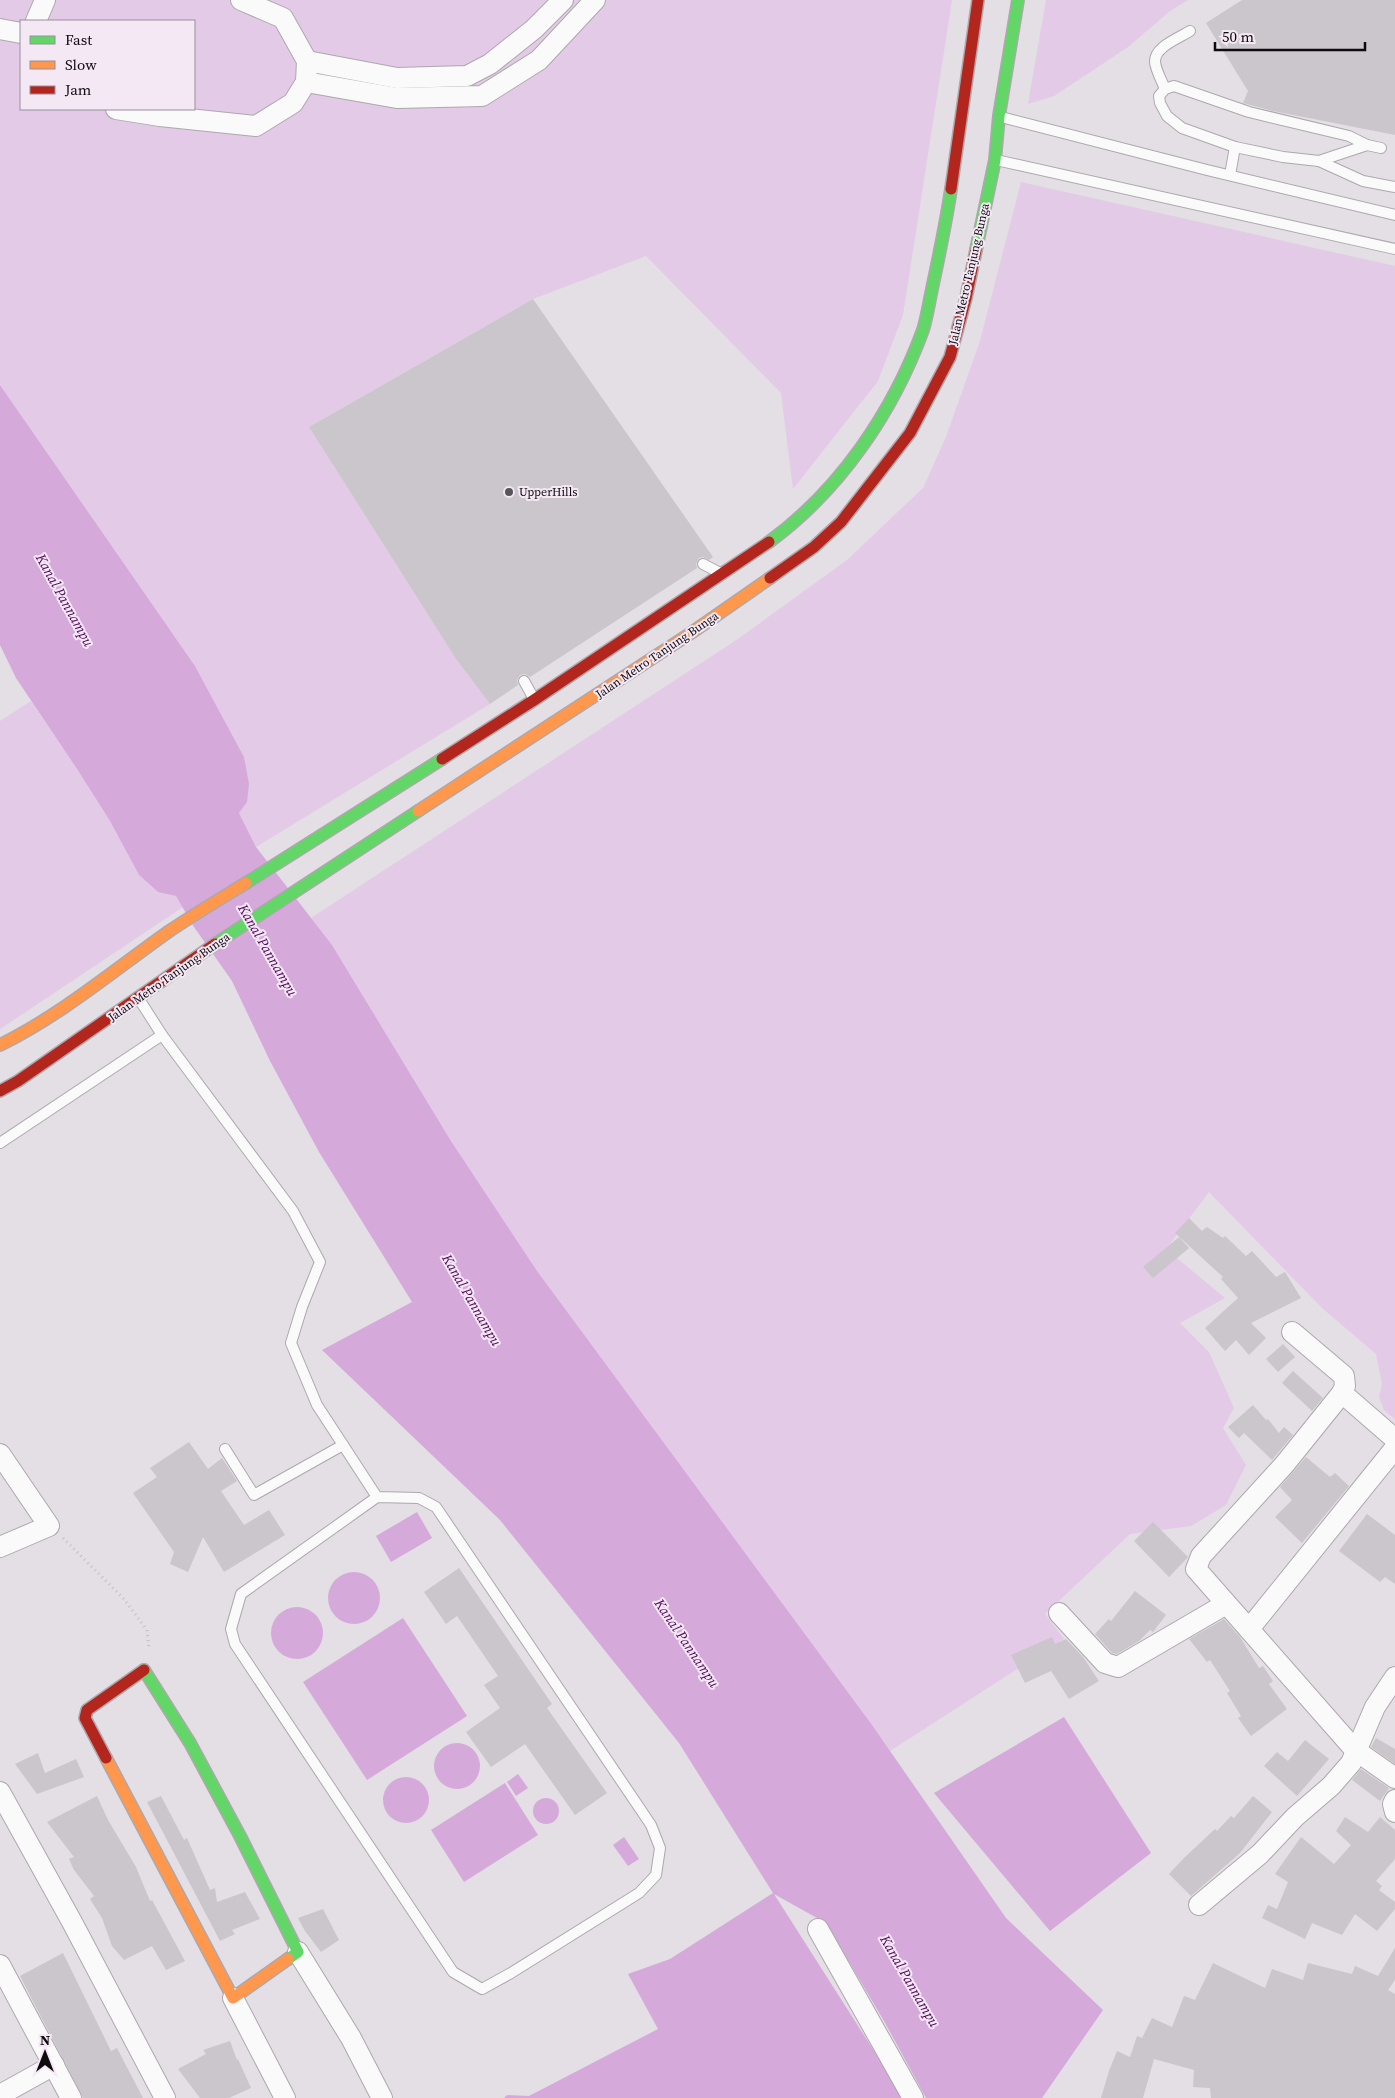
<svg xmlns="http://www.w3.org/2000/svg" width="1395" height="2098" font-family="'Source Serif 4',serif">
<rect width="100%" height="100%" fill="#e4dee5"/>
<g fill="#e3cae7" fill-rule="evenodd">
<path d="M0,0h952l-49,315 -25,66 -85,108 -12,-96 -135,-137 -113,43 -224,128 147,232 34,45 -234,143 -17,-34 8,-12 -3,-44 -49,-91 -195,-281zM21,21h173v88h-173z"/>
<polygon points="1046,0 1188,0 1170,11 1128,47 1054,96 1028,104"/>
<polygon points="1021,182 1395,266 1395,1419 1384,1410 1379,1397 1382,1384 1376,1354 1322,1308 1209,1192 1166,1249 1225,1298 1180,1323 1209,1352 1234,1408 1223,1428 1246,1465 1226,1505 1191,1526 1130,1534 1045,1614 1064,1639 890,1751 537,1272 451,1141 332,945 311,918 738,639 847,560 923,488 946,437 980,341"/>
<polygon points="31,701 77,769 110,821 139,875 158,892 176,896 183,907 0,1029 0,721"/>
</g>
<g fill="#d5aadb">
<polygon points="0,385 195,666 244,757 249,784 247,802 239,813 256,847 332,945 451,1141 537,1271 872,1725 1006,1918 1103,2010 1042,2098 926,2098 884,2021 826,1923 774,1894 904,2098 504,2098 507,2095 529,2096 658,2029 628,1974 670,1959 773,1893 679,1743 500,1520 322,1350 412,1302 319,1152 270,1061 232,981 194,927 176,896 158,892 139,875 110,821 77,769 16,678 0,645"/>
<polygon points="417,1512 432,1538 391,1562 376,1536"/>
<circle cx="354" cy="1598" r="26"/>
<circle cx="297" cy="1633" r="26"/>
<polygon points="403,1618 467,1716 367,1780 303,1682"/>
<polygon points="1064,1717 1151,1853 1050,1931 934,1793"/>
<circle cx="457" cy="1766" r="23"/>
<polygon points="518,1774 528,1788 516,1796 507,1782"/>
<circle cx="406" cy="1800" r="23"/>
<polygon points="505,1783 538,1835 464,1882 431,1830"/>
<circle cx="546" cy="1811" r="13"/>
<polygon points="624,1837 639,1859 628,1866 613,1845"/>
</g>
<g fill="#cbc6cc">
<polygon points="1242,0 1395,0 1395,135 1273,111 1243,103 1248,91 1206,23"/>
<polygon points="533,299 713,557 709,560 703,557 699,558 696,564 697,568 530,677 525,674 520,675 517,680 518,685 490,704 456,659 309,427"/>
<polygon points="1189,1218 1202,1231 1207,1227 1223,1238 1225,1236 1246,1256 1252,1251 1276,1277 1285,1272 1301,1298 1251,1323 1266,1338 1249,1355 1236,1340 1225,1351 1205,1328 1238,1298 1221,1279 1223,1277 1175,1233"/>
<polygon points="1179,1237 1189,1248 1153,1278 1143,1267"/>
<polygon points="1283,1344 1295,1357 1278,1372 1266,1359"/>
<polygon points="1293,1371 1323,1398 1312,1411 1282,1383"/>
<polygon points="1253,1405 1266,1420 1268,1419 1279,1433 1284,1427 1293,1435 1272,1460 1244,1433 1239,1438 1228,1427"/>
<polygon points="189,1442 208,1469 222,1458 228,1467 237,1481 221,1491 244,1525 269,1510 285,1535 224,1572 203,1537 188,1572 170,1564 174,1552 133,1493 157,1477 150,1468"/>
<polygon points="1306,1457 1330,1477 1335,1473 1349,1486 1302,1543 1275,1517 1292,1500 1280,1487"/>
<polygon points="1367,1514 1395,1535 1395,1584 1385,1577 1380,1582 1339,1551"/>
<polygon points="1153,1522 1188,1557 1169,1577 1134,1541"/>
<polygon points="459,1568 552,1704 547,1708 607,1793 575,1815 525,1744 491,1767 466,1732 500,1708 484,1685 498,1676 457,1616 446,1624 424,1592"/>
<polygon points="1135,1591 1166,1615 1153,1632 1150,1630 1139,1641 1117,1654 1112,1653 1095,1634 1109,1619 1111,1621"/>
<polygon points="1224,1619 1240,1637 1259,1668 1263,1666 1273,1681 1269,1684 1287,1709 1251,1736 1238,1718 1241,1716 1227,1693 1230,1691 1210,1660 1207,1662 1189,1639"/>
<polygon points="1052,1637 1055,1644 1066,1639 1083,1657 1099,1681 1069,1699 1051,1671 1025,1683 1011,1655"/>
<polygon points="1376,1738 1395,1749 1395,1764 1371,1747"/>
<polygon points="1305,1740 1329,1759 1297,1796 1264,1766 1277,1752 1288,1761"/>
<polygon points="38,1753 45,1773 76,1759 84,1777 37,1794 15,1764"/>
<polygon points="1361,1769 1389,1788 1380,1801 1352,1780"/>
<polygon points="97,1796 108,1820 136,1867 150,1901 152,1900 185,1961 166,1970 152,1946 124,1960 112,1946 102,1918 90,1899 94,1896 74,1870 69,1859 74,1857 47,1822"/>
<polygon points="161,1796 184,1840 187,1838 210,1890 215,1888 217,1902 245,1892 260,1919 232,1930 235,1934 220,1941 147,1802"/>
<polygon points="1253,1796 1272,1812 1240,1853 1191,1896 1169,1874 1184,1858 1215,1829 1217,1831 1231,1816 1234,1818"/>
<polygon points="1345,1817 1368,1832 1380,1817 1395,1830 1395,1859 1376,1881 1382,1886 1379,1890 1395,1902 1395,1909 1377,1931 1355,1914 1342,1935 1312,1923 1305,1939 1262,1918 1268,1905 1277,1909 1288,1882 1275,1874 1301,1837 1334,1864 1351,1845 1336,1831"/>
<polygon points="323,1909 339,1940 321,1952 305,1931 298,1918"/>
<polygon points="1395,1948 1395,1980 1388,1990 1395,1994 1395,2098 1211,2098 1210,2088 1193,2087 1194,2070 1154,2059 1143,2098 1101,2098 1109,2071 1117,2051 1130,2057 1137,2036 1142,2038 1152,2018 1172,2027 1184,1996 1195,2000 1213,1963 1265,1988 1272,1969 1303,1980 1308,1963 1352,1974 1355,1966 1378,1976"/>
<polygon points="63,1953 111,2051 117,2048 143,2098 83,2098 82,2096 20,1976"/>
<polygon points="230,2041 237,2060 238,2059 251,2088 229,2098 200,2098 178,2069 206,2054 203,2050"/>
</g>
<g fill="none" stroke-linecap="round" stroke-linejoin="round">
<defs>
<g id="lane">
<path d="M1165,89c-3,-8 -9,-18 -10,-27 -1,-15 24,-24 35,-31"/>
<polyline points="1001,117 1207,170 1395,215"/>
<polyline points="1381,148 1367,145 1349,136 1249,112 1174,86 1165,89 1159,96 1160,103 1167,116 1182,128 1235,147 1283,157 1319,161 1363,181 1395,187"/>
<polyline points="996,160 1395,249"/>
<polyline points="1319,161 1367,145"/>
<polyline points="1230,175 1235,147"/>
<polyline points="703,564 720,573"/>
<polyline points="524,681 534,699"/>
<polyline points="139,999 162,1035 293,1211 320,1262 302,1307 291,1343 317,1405 377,1497 419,1498 436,1507 651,1825 660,1848 656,1875 639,1893 511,1973 482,1989 453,1972 235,1644 231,1629 241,1594 377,1497"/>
<polyline points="0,1143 162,1035"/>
<polyline points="225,1449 254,1495 343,1445"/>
</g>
<g id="street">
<polyline points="36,21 45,0"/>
<polyline points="0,29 21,33"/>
<polyline points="307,61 397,78 467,76 490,64 534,29 563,0"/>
<polyline points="306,82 397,98 482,96 539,60 595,0"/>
<polyline points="116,109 160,116 256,126 293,103 306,82 307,61 283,18 241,0"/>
<polyline points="1292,1332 1344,1376 1345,1386 1342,1393 1395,1439"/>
<polyline points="1342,1393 1284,1465 1201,1556 1196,1569 1355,1750 1395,1778"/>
<polyline points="0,1454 49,1526 0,1547"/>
<polyline points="1059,1613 1105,1663 1118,1667 1226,1604"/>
<polyline points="1249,1629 1395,1448"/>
<polyline points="0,1792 72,1922 165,2098"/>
<polyline points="1395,1800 1393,1804 1395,1812"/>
<polyline points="1199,1905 1260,1854 1295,1817 1331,1786 1351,1763 1375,1707 1395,1677"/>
<polyline points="818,1929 913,2098"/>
<polyline points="298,1952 351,2038 382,2098"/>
<polyline points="0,1965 71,2098"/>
<polyline points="233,1998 285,2098"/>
<polyline points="0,2095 54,2065"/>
</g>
<g id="fast">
<polyline points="976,250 995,160 999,116 1018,0"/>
<path d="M769,542c71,-52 124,-130 154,-212 4,-13 6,-27 9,-41 7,-33 14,-66 19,-100"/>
<polyline points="246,883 442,759"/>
<polyline points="215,944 418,811"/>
<polyline points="144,1670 190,1743 240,1836 298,1952 288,1959"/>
</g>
<g id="slow">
<polyline points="418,811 691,633 770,578"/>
<path d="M0,1045c61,-30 113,-74 168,-113 25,-17 52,-33 78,-49"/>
<polyline points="106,1758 233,1998 288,1959"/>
</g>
<g id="jam">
<polyline points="951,189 978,0"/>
<polyline points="770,578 814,547 841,522 910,433 950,357 966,298 976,250"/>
<polyline points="442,759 534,700 769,542"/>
<polyline points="0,1091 18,1081 215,944"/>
<polyline points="106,1758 85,1718 87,1710 144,1670"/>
</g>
</defs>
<use href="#lane" stroke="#ada8ad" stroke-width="12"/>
<use href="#street" stroke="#ada8ad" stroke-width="22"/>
<use href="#fast" stroke="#ada8ad" stroke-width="14"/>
<use href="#slow" stroke="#ada8ad" stroke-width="14"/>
<use href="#jam" stroke="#ada8ad" stroke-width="14"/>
<polyline stroke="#c1bec1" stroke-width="3" stroke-dasharray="1 4" stroke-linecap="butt" points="63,1538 123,1598 147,1630 149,1648"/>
<use href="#lane" stroke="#fbfafb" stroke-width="10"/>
<use href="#street" stroke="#fbfafb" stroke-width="20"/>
<use href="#fast" stroke="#63d668" stroke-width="11"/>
<use href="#slow" stroke="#ff974d" stroke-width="11"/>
<use href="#jam" stroke="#b3261e" stroke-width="11"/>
</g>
<circle fill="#595459" stroke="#f4e8f5" stroke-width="2" cx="509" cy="492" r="5"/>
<g text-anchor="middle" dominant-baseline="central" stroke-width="4" stroke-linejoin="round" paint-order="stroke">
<g font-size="12" fill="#0e0a0e" stroke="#f4e8f5">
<text transform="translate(969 274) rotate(-77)">Jalan Metro Tanjung Bunga</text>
<text transform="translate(657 655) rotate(-34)">Jalan Metro Tanjung Bunga</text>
<text transform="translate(169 977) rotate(-35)">Jalan Metro Tanjung Bunga</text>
</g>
<g font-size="12" fill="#0e0a0e" stroke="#f4e8f5" text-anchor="start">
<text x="519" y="492">UpperHills</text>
</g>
<g font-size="14" font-style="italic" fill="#51055b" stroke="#f4e8f5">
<text transform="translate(65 600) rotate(61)">Kanal Pannampu</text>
<text transform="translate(268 950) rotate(60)">Kanal Pannampu</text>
<text transform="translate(472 1300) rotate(60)">Kanal Pannampu</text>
<text transform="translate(687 1643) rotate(56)">Kanal Pannampu</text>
<text transform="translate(910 1981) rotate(60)">Kanal Pannampu</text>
</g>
</g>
<rect x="20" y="20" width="175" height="90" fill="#f4e8f5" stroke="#988f99"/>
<rect x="30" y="36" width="25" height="8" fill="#63d668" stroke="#988f99"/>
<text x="65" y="45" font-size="15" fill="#0e0a0e">Fast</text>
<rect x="30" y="61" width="25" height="8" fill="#ff974d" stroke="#988f99"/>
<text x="65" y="70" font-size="15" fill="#0e0a0e">Slow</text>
<rect x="30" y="86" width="25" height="8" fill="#b3261e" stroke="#988f99"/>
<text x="65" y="95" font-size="15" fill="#0e0a0e">Jam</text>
<g transform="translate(45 2053)" stroke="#f4e8f5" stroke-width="4" paint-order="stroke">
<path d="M0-4L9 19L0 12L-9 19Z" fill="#0e0a0e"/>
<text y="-8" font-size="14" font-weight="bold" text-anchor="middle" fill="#0e0a0e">N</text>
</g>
<path d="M1215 42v8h150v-8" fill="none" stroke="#0e0a0e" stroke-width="2.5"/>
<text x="1222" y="42" font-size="15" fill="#0e0a0e" stroke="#f4e8f5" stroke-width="4" paint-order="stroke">50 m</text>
</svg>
